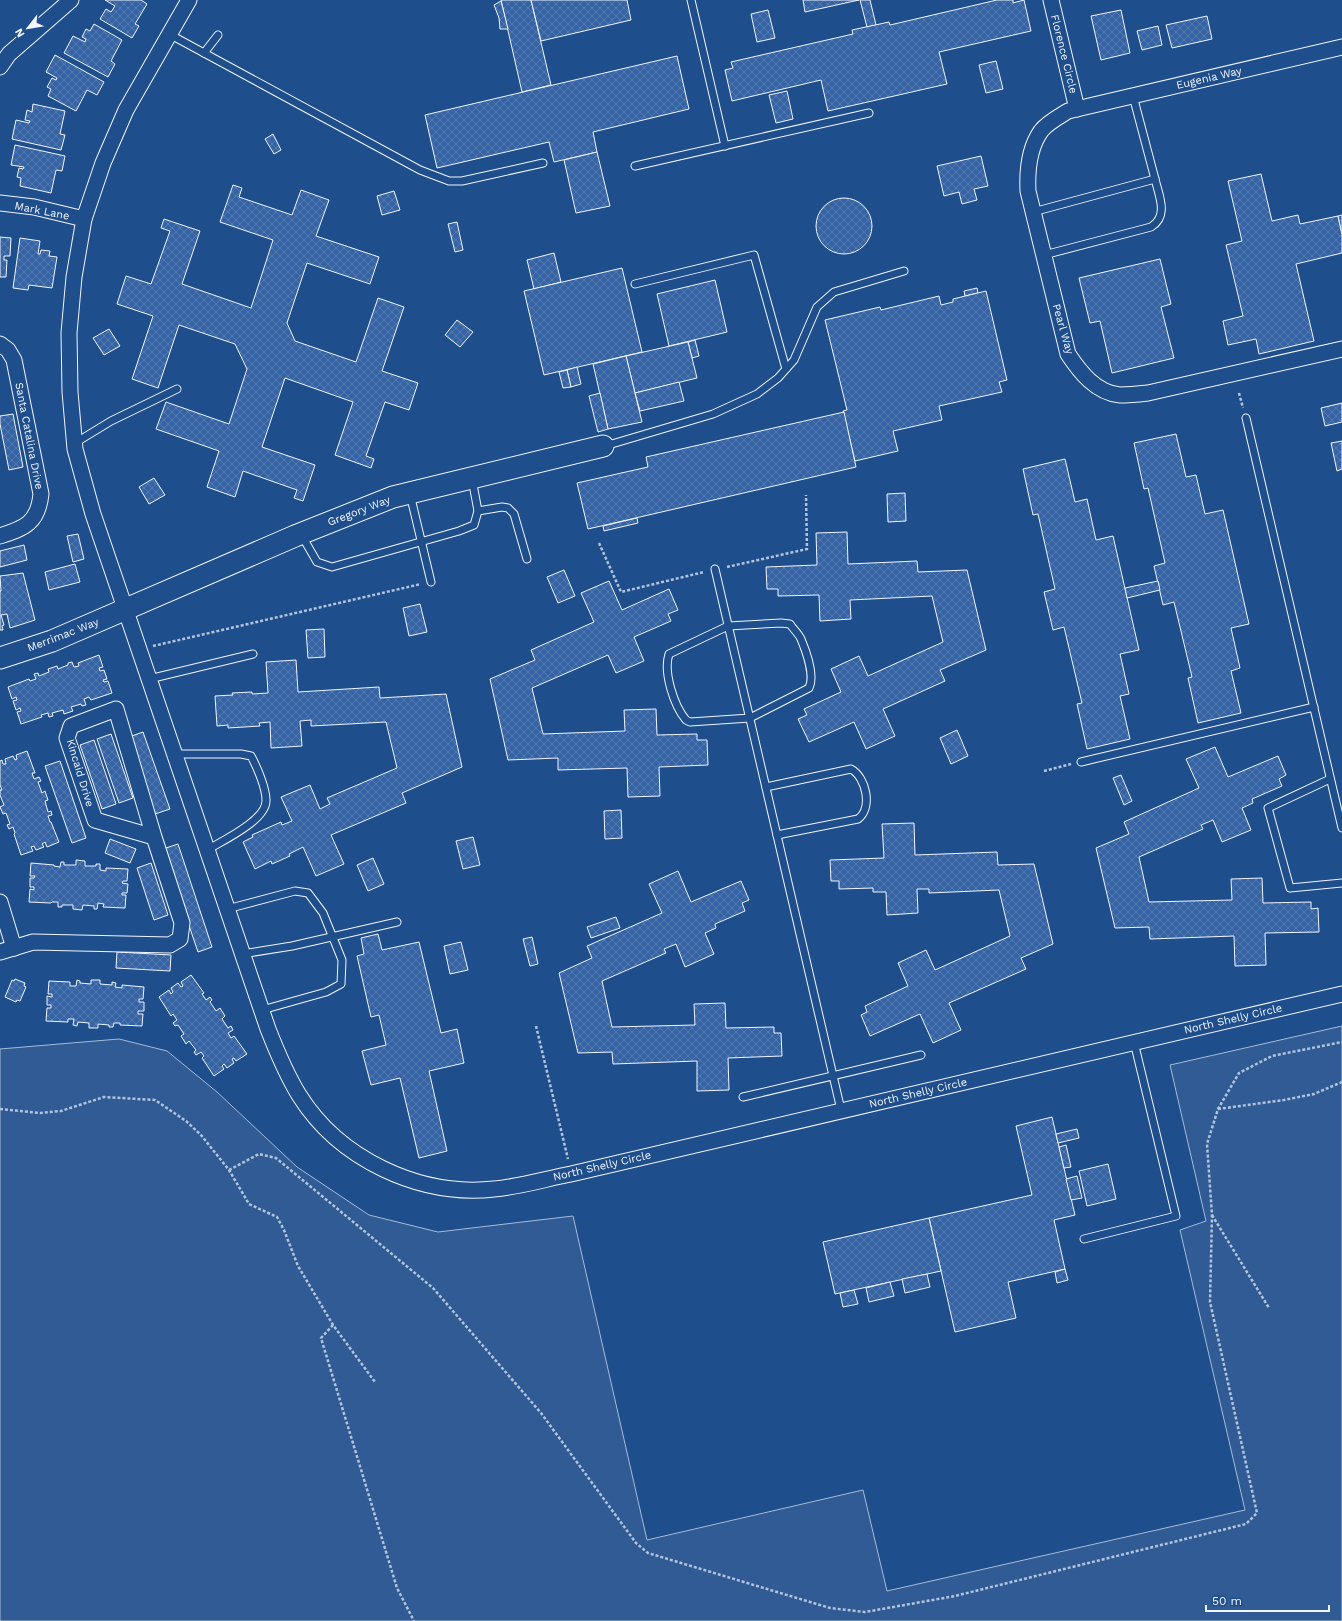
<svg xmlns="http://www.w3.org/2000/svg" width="1342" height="1621" font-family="'Work Sans',sans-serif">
<defs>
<pattern id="building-cross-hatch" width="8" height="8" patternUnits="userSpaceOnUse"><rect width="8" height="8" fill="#3563a3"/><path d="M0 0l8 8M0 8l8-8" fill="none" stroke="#537ab1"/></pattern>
</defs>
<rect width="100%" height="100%" fill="#1f4e8c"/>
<polygon fill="#305b95" stroke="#a8bbd7" points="1342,1026 1342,1621 0,1621 0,1049 119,1039 167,1051 217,1092 297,1167 369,1215 438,1232 573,1216 647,1540 863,1490 887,1591 1245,1510 1180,1230 1206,1221 1170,1065"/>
<g fill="url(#building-cross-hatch)" stroke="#f2f6ff">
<polygon points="105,0 141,0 147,4 135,24 139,26 132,38 100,19 106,9 111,12 115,6"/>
<polygon points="501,0 531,0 551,85 522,92"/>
<polygon points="531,0 627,0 631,20 541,41"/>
<polygon points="803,0 859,0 805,12"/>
<polygon points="860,0 870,0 876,25 867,27"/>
<polygon points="997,0 1013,0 1013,3 1024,0 1031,31 939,52 947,84 828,111 821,80 732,101 725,70 733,68 731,62 853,34 852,30 889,22 890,25"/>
<polygon points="501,1 508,29 500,29 499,18 494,5"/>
<polygon points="768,10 775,38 757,42 751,14"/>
<polygon points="1121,10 1130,53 1101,60 1091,16"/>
<polygon points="1207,16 1212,39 1172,48 1166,25"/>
<polygon points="94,24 122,40 111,61 115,64 108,77 64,53 73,36 85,42 86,39 82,37 86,29 90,31"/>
<polygon points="1158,26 1162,45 1142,50 1137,31"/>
<polygon points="55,55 104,82 97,95 87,90 76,111 48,96 51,89 47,87 52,78 56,80 57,78 46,72"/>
<polygon points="677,56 689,109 593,132 597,152 554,162 549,142 437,168 425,115"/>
<polygon points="996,61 1003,89 986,93 979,65"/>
<polygon points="787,91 793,119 776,123 769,95"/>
<polygon points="33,104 65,111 60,134 65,135 61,150 12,139 16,120 29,123 30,121 25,120 27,110 32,112"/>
<polygon points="273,134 281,150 274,154 265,139"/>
<polygon points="15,145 65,156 62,171 56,170 51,193 20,186 21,178 17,177 19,168 23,169 24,167 11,165"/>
<polygon points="597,152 610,206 576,213 564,160"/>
<polygon points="981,156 988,186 974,189 977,200 962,204 959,192 944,196 937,166"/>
<polygon points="1261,174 1272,221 1298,215 1300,224 1338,216 1342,234 1342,253 1296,264 1314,341 1259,354 1256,339 1228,345 1223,321 1243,316 1226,245 1242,241 1228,181"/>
<polygon points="233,185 242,188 239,197 292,215 301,190 329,200 316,236 379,257 370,284 307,263 287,323 295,341 356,362 378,298 404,307 382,371 418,383 409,410 385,402 366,456 374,459 371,468 335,455 353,402 285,378 262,447 315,465 303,501 294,498 297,490 243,471 235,497 207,487 219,451 156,429 166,402 229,424 247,369 235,344 179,325 158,388 132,379 153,316 117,304 126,276 151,284 170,231 161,228 164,219 200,231 182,284 251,308 273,240 220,222"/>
<polygon points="394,191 400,210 382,215 377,196"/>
<circle cx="844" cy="226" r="28"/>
<polygon points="1342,215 1342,234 1338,216"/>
<polygon points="457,222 463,250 455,252 448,224"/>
<polygon points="0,237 11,238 10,256 4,256 4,260 7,260 6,277 0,277"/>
<polygon points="20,238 40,241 38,254 40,254 41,250 50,251 49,256 57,257 52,288 29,285 28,290 13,288"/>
<polygon points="554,253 561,282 534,289 527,260"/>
<polygon points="1160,259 1171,304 1161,307 1174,358 1112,373 1100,321 1090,323 1079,278"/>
<polygon points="622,268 642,352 544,375 524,291"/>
<polygon points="715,280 727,332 669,346 657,294"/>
<polygon points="977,288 978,293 965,296 964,291"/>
<polygon points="986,291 1007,380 999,382 1002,392 939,406 942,420 893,431 898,451 855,461 843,411 847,410 825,320 880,307 881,310 939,296 941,305 953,302 953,299"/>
<polygon points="457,320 473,332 460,347 445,335"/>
<polygon points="109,329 120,346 104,355 93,338"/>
<polygon points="695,340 699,356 692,358 688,342"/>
<polygon points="688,342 697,378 635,393 626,356"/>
<polygon points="626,356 642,422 608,429 593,364"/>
<polygon points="577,367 581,384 571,387 567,370"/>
<polygon points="567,370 571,387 563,388 559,372"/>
<polygon points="679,382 684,401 640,411 635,393"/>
<polygon points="600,393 608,429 598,432 589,396"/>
<polygon points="1342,403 1342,422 1325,426 1321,408"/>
<polygon points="844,412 856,467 588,529 577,483 648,467 646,457"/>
<polygon points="13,414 23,467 9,470 0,424 0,416"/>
<polygon points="1176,434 1186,477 1196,475 1205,514 1223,510 1249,624 1231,628 1240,668 1231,671 1241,713 1198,723 1188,678 1192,677 1174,602 1163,605 1154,566 1165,563 1148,488 1144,489 1134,443"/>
<polygon points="1342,441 1342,469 1337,471 1331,443"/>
<polygon points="1065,459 1075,502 1087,499 1096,540 1113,536 1139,650 1120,654 1129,694 1120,696 1130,739 1087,749 1077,704 1082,703 1064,627 1053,630 1044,592 1055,589 1038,514 1033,515 1023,469"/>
<polygon points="154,478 165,495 149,504 139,487"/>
<polygon points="905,493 906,521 888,522 887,494"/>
<polygon points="637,518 638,523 604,531 603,526"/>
<polygon points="847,532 848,564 917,561 918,572 967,570 986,650 940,670 945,681 883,709 895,736 866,749 854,722 809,742 798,719 807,715 804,709 841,692 831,669 859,656 868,676 943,642 932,596 850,600 851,619 820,621 819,595 778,596 778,589 767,589 766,567 817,565 816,533"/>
<polygon points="78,534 84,559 73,562 67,536"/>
<polygon points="24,545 27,560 0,567 0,551"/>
<polygon points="75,564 80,582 49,590 45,572"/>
<polygon points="564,570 575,596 558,603 547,577"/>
<polygon points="23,573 35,620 10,628 7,614 1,615 4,625 2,626 3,630 0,630 0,591 1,591 0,576"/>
<polygon points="609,581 622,610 669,589 678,610 668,614 671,621 634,637 644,661 616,673 608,655 532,688 543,734 625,731 624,710 656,709 657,735 697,734 697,740 707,740 708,765 659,767 660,796 628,797 627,768 558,770 558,758 508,760 490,679 535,660 531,650 594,622 581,593"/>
<polygon points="1158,581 1160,590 1127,598 1125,588"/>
<polygon points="420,604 427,632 409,636 403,608"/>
<polygon points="324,629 325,657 308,658 306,630"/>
<polygon points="99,655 103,667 99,668 100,671 104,670 107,679 103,680 104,682 108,681 112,693 91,700 89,697 84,699 86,705 82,706 81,704 71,707 73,711 64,714 63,710 52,713 53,716 49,717 48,713 41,715 42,717 21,724 17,712 21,711 20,708 16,710 13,701 17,700 16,697 12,699 8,687 29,679 30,681 36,679 34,674 38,673 39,676 49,672 48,669 57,666 58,669 68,665 68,663 72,662 74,667 79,666 78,663"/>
<polygon points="296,660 298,692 379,687 380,698 446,694 462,767 402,793 406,803 331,835 344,864 316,876 303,847 289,854 290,856 272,864 271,861 255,869 243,842 253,837 252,835 281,822 282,825 292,821 281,797 310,785 320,809 330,804 327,798 397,768 386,722 311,726 311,720 300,721 302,746 271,748 270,722 259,723 260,726 228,728 228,725 217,726 215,696 233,695 232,693 252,692 252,694 268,693 266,662"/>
<polygon points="957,730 968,756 951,764 940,738"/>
<polygon points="143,732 170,809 155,814 129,737"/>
<polygon points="111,734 133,798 119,803 97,739"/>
<polygon points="94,740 116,804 102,809 80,745"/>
<polygon points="1215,747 1228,777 1278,756 1286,775 1279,779 1282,786 1252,799 1253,803 1242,808 1251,830 1222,842 1213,820 1201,825 1203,829 1139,857 1149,902 1232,900 1231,879 1262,878 1263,903 1311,902 1311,909 1318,908 1319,932 1265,933 1266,965 1235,966 1234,936 1150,939 1149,927 1115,928 1096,848 1129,834 1124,822 1199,788 1186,759"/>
<polygon points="27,751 35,773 32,773 34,779 39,777 41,781 38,782 42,793 45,791 48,800 45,801 48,812 51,811 52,815 48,816 50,822 51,822 59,842 47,847 45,842 42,844 44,847 36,850 34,846 31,847 33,851 21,855 14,834 15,833 13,827 9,829 7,825 10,824 6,813 3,814 0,807 4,805 0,795 0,790 2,790 0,785 0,761 2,760 3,764 6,764 5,759 13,756 15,760 17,759 16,755"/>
<polygon points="60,761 86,838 72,843 45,766"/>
<polygon points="1121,775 1132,801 1124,805 1113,778"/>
<polygon points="621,810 622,838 605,839 604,811"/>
<polygon points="914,823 915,855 997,852 998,865 1034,864 1053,944 1021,958 1026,969 949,1003 961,1030 933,1043 920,1014 870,1036 861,1015 867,1012 865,1006 908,986 898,963 926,950 935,970 1010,936 999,890 929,893 929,889 917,889 918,913 887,915 886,892 873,892 873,888 839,889 839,881 831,881 830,860 884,858 882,824"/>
<polygon points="473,837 480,865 463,869 456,841"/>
<polygon points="110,839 136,849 130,863 105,853"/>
<polygon points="178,844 212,947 198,952 163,849"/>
<polygon points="373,858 384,884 368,891 357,865"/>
<polygon points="76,860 85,861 85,866 96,866 96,864 100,864 100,870 106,871 106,868 128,869 127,881 123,881 122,883 128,884 127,893 122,893 122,895 126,895 125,908 103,907 104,904 98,903 97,909 94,909 94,906 83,905 82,910 73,909 73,905 62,905 62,907 58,907 58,902 52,902 51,903 29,902 30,889 34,890 34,887 30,887 30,878 34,878 35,876 30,876 31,863 54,865 54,866 60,867 61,862 64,862 64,865 76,865"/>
<polygon points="151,863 168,915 154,920 137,868"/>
<polygon points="678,871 691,902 741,881 749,900 742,903 745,911 715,924 716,928 705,933 714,954 685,967 676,944 664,949 666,953 602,981 612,1027 695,1025 694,1004 725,1003 726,1028 774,1027 774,1033 781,1033 782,1056 728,1058 729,1090 697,1091 697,1061 613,1064 612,1052 578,1053 559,973 592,958 587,946 662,913 649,884"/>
<polygon points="616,917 620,928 591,938 587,927"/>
<polygon points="378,934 382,950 419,942 441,1033 457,1029 464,1063 429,1071 447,1151 419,1158 400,1078 371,1085 362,1051 386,1045 379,1015 371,1017 357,956 364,954 361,938"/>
<polygon points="532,937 538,964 530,966 523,939"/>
<polygon points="461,942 468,970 450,974 444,946"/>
<polygon points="117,952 171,955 170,971 116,968"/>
<polygon points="191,975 204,993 202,994 206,1000 210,997 212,1000 210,1002 216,1011 220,1008 225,1016 222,1019 228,1028 231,1026 233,1030 228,1033 231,1038 234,1036 247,1054 236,1061 234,1058 232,1059 234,1063 227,1068 224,1064 222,1066 224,1069 214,1076 202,1058 204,1056 201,1052 196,1055 194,1052 196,1050 189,1041 186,1044 181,1036 184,1034 178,1025 175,1026 173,1023 177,1020 173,1014 171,1016 159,997 169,990 171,994 173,992 171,988 178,983 181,987 183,986 181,982"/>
<polygon points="15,979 25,983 24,986 26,987 20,1001 17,1000 16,1002 5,997 12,980 14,981"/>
<polygon points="77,980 80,981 80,983 91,984 91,980 100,980 100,984 112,985 112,982 116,983 115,987 122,988 122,985 144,987 143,999 139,999 139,1002 144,1002 144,1011 138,1011 138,1014 143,1014 142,1026 120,1025 120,1023 114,1023 113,1027 109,1027 109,1025 98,1024 98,1028 89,1028 89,1023 78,1022 77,1026 73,1025 74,1019 68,1019 68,1022 46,1021 47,1008 51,1008 51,1005 47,1005 47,996 52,997 52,994 48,994 49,981 70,982 70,986 76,986"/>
<polygon points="1052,1117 1075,1215 1054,1220 1065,1269 1008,1282 1016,1318 955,1332 929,1218 1032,1195 1016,1126"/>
<polygon points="1077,1129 1079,1138 1058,1143 1056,1134"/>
<polygon points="1066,1145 1071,1167 1064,1168 1059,1147"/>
<polygon points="1108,1164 1116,1199 1087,1206 1079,1171"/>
<polygon points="1077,1176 1082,1198 1071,1200 1066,1179"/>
<polygon points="929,1218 941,1271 835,1294 823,1242"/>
<polygon points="1065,1269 1068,1280 1057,1283 1055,1272"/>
<polygon points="927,1274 930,1287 905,1293 902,1279"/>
<polygon points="890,1282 894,1296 869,1302 866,1288"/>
<polygon points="854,1290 858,1304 843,1307 840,1293"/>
</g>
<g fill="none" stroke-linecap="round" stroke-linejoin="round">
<defs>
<g id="lane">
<polyline points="691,0 725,146"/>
<polyline points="169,34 420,170 449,181 462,181 543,163"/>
<polyline points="204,53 218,35"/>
<polyline points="1133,96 1155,179"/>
<polyline points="635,166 869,113"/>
<path d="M1033,212l122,-33c4,17 14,37 -4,48l-107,28"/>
<polyline points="635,284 754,255 786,369"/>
<polyline points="1246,418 1342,828"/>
<polyline points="75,443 111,421 177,389"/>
<polyline points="605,446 713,414 757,394 778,378 794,360 817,307 834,292 904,271"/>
<polyline points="410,494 431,582"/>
<polyline points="478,511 502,507 508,508 514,514 527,559"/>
<polyline points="302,536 317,562 332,567 459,531 474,525 478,511 472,479"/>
<polyline points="715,569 841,1110"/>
<path d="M781,623l9,1c3,5 9,10 11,15 5,12 14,37 8,49l-59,30 -60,4 -4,-2c-12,-14 -23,-48 -17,-66l59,-28z"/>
<polyline points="149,679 253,654"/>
<path d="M175,754h66l10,2c6,11 15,32 15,44 1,20 -44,41 -59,50"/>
<polyline points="1081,762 1314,707"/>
<polyline points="1330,779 1268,808 1290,888 1342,883"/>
<path d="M766,787l85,-18c15,8 22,39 7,50l-81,16"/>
<polyline points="227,909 295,891 308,893 323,913 342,960 341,984 326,992 262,1010"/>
<polyline points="242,954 292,946 397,922"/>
<polyline points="743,1097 921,1055"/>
<polyline points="1084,1239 1176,1216 1134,1042"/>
</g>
<g id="street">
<path d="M189,0l-63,110 -23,53 -19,56 -10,58 -5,56 1,59 5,57 18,65 175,515c9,23 18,45 31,66 40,64 120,102 195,94 25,-2 51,-10 77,-15l771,-180"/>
<polyline points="1051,0 1077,109"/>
<path d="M1342,47l-274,64c-8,5 -21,12 -27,20 -12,17 -14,40 -13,60l40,163c12,18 28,39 52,41 9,0 19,-1 28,-2l194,-44"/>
<polyline points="0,67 9,54 71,0"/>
<polyline points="0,203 34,207 84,219"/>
<path d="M0,344l8,6 6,10 27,134c-3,29 -16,34 -41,42"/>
<polyline points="0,902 14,948"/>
<polyline points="0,952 33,942 170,945 180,939 182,923 154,837 116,709 71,726 67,738 95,820 154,837"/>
</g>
<polyline id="secondary" points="0,658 52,641 295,536 393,497 603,446"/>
</defs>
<use href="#lane" stroke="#f2f6ff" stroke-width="9"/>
<use href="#street" stroke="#f2f6ff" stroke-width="17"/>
<use href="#secondary" stroke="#f2f6ff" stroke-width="23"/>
<g stroke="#b3c4dc" stroke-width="2.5" stroke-dasharray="3 2" stroke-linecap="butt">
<polyline points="1239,393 1243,408"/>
<polyline points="599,543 621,592 704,572"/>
<polyline points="727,567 807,549 806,495"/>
<polyline points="153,646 421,584"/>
<polyline points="1044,771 1071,764"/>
<polyline points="536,1026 568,1159"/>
<polyline points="0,1109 40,1113 61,1111 104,1097 155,1100 186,1121 201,1135 229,1170 249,1204 277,1217 284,1230 298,1266 333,1325 375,1382"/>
<polyline points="1218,1109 1284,1100 1314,1094 1342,1082"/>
<polyline points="229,1170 259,1154 276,1158 433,1288 541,1413 636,1543 648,1553 830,1608 865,1612 955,1596 1246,1524 1257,1513 1210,1302 1212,1215 1207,1144 1218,1109 1239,1073 1272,1056 1342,1042"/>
<polyline points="1212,1215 1269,1308"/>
<polyline points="333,1325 321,1338 397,1588 414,1621"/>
</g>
<use href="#lane" stroke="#1f4e8c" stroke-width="7"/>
<use href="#street" stroke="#1f4e8c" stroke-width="15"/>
<use href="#secondary" stroke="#1f4e8c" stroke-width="21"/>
</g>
<g text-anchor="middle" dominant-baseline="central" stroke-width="3" stroke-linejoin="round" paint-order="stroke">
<g font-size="11" fill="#f2f6ff" stroke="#1f4e8c">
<text transform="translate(1064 54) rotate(76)">Florence Circle</text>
<text transform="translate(1209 78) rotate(-13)">Eugenia Way</text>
<text transform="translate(42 211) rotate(11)">Mark Lane</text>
<text transform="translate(1063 329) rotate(74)">Pearl Way</text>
<text transform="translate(29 436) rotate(79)">Santa Catalina Drive</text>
<text transform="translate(359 511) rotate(-21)">Gregory Way</text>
<text transform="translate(63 635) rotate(-21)">Merrimac Way</text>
<text transform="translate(80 773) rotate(73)">Kincaid Drive</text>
<text transform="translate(1233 1019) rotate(-13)">North Shelly Circle</text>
<text transform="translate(918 1093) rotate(-13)">North Shelly Circle</text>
<text transform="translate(602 1166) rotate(-13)">North Shelly Circle</text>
</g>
</g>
<g transform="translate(28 28) rotate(239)" stroke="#1f4e8c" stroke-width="3" paint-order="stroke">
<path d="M0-3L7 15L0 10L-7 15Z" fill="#f2f6ff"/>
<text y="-6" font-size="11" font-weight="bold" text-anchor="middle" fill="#f2f6ff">N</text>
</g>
<path d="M1206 1605v6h123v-6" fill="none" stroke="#f2f6ff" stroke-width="2"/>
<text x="1212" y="1605" font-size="12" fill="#f2f6ff" stroke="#1f4e8c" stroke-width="3" paint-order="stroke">50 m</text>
</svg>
